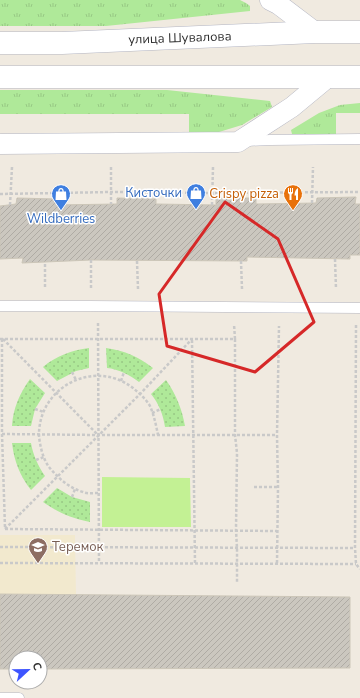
<svg xmlns="http://www.w3.org/2000/svg" width="360" height="698" font-family="'Nunito Sans',sans-serif">
<defs>
<pattern id="grass-tufts" width="24" height="20" patternUnits="userSpaceOnUse"><rect width="24" height="20" fill="#afe999"/><path d="M3 7l-1-3M5 7V3M7 7l1-3M15 17l-1-3M17 17v-4M19 17l1-3" fill="none" stroke="#97c884"/></pattern>
<pattern id="park-dots" width="8" height="8" patternUnits="userSpaceOnUse"><rect width="8" height="8" fill="#afe999"/><path d="M2 2h.1M6 6h.1" fill="none" stroke="#97c884" stroke-width="1.8" stroke-linecap="round"/></pattern>
<pattern id="building-hatch" width="6" height="6" patternUnits="userSpaceOnUse"><rect width="6" height="6" fill="#cbc7bf"/><path d="M-1 1l2-2M0 6l6-6M5 7l2-2" fill="none" stroke="#afaba4"/></pattern>
</defs>
<rect width="100%" height="100%" fill="#f0eae0"/>
<polygon fill="#f2e9ce" points="0,535 75,535 76,594 0,594"/>
<g fill="url(#grass-tufts)">
<polygon points="0,0 240,0 246,3 250,6 250,11 106,26 0,26"/>
<polygon points="0,90 167,90 270,101 272,107 242,125 219,132 189,132 189,114 0,114"/>
<polygon points="360,103 360,113 336,113 336,134 292,134 291,130 319,113 340,105"/>
</g>
<g fill="url(#park-dots)">
<path d="M89,348v20l-13,3 -19,10 -14,-14c13,-11 29,-17 46,-19z"/>
<path d="M106,348c20,3 31,8 47,20l-14,14c-9,-7 -21,-13 -32,-14z"/>
<path d="M30,379l15,14 -10,16 -4,17h-19c1,-18 8,-33 18,-47z"/>
<path d="M166,380c10,14 16,29 19,46l-20,1c-2,-13 -6,-23 -14,-33z"/>
<path d="M12,443h19c2,12 7,23 14,33l-14,14c-11,-14 -17,-29 -19,-47z"/>
<path d="M57,488l15,9 18,5v20c-19,-4 -31,-9 -47,-20z"/>
</g>
<polygon fill="#c3f194" points="102,477 190,478 191,527 102,527"/>
<g fill="url(#building-hatch)" stroke="#ccc6b8">
<polygon points="356,197 355,204 360,204 360,255 350,255 350,259 247,257 247,261 91,260 22,263 23,258 0,259 0,206 16,204 17,198 56,199 55,205 117,204 117,198 156,199 156,204 216,205 216,198 256,198 256,204 316,203 317,198"/>
<polygon points="0,594 350,597 350,668 40,669 40,658 16,658 16,669 0,669"/>
</g>
<g fill="none" stroke-linecap="round" stroke-linejoin="round">
<defs>
<g id="service">
<polyline points="246,141 270,140 360,139"/>
<polyline points="0,306 90,306 360,308"/>
<polyline points="0,698 19,698"/>
</g>
<g id="minor">
<polyline points="270,0 278,4 315,32"/>
<polyline points="0,144 238,142 292,107 327,78"/>
</g>
<g id="tertiary">
<polyline points="0,43 62,43 315,32 360,32"/>
<polyline points="0,77 360,77"/>
</g>
</defs>
<use href="#service" stroke="#b3b5c2" stroke-width="11"/>
<use href="#minor" stroke="#b3b5c2" stroke-width="21"/>
<use href="#tertiary" stroke="#b3b5c2" stroke-width="23"/>
<g stroke="#c9c9c9" stroke-width="2.5" stroke-dasharray="3 2" stroke-linecap="butt">
<polyline points="111,167 111,204"/>
<polyline points="0,194 111,192 212,193 360,192"/>
<polyline points="312,203 313,167"/>
<polyline points="10,205 12,167"/>
<polyline points="212,205 213,167"/>
<polyline points="335,259 336,289"/>
<polyline points="137,261 138,289"/>
<polyline points="241,261 242,289"/>
<polyline points="45,287 45,263"/>
<polyline points="91,288 91,260"/>
<polyline points="98,323 99,563"/>
<polyline points="356,325 355,548 356,564 360,569"/>
<polyline points="0,339 235,339 234,324"/>
<polyline points="2,339 2,434 5,528"/>
<polyline points="3,339 98,435"/>
<polyline points="235,339 235,435 237,453 236,530 237,548 237,583"/>
<polyline points="192,340 195,563"/>
<polyline points="72,372 76,380"/>
<polyline points="121,381 124,372"/>
<polyline points="35,409 44,412"/>
<polyline points="152,413 161,409"/>
<polyline points="2,434 98,435 277,435"/>
<polyline points="36,460 44,457"/>
<polyline points="254,487 278,487"/>
<path d="M98,493c-5,0 -10,1 -15,-1 -14,-4 -25,-14 -34,-25 -6,-8 -9,-21 -10,-31 -1,-49 55,-78 94,-48 6,5 13,11 17,18 4,9 6,19 8,29"/>
<polyline points="72,497 75,489"/>
<polyline points="5,529 277,531"/>
<polyline points="5,529 140,394 192,339"/>
<polyline points="0,547 355,548"/>
<polyline points="0,563 356,564"/>
<polyline points="277,563 278,487 277,435 279,326"/>
</g>
<use href="#service" stroke="#fff" stroke-width="10"/>
<use href="#minor" stroke="#fff" stroke-width="20"/>
<use href="#tertiary" stroke="#fff" stroke-width="22"/>
</g>
<path fill="none" stroke="#d62828" stroke-width="3" stroke-linejoin="round" d="M225,202l53,37 36,83 -59,50 -88,-26 -8,-52z"/>
<defs>
<symbol id="shop-pin" viewBox="-11 -11 22 30"><path d="M0 17L-7.5 6A9.5 9.5 0 1 1 7.5 6Z" fill="#3f7fe0" stroke="#fff"/><path d="M-5-2.5h2.3a2.7 3.5 0 0 1 5.4 0H5L5.5 6h-11ZM-1.5-2.5h3a1.5 2.3 0 0 0-3 0Z" fill="#fff"/></symbol>
<symbol id="restaurant-pin" viewBox="-11 -11 22 30"><path d="M0 17L-7.5 6A9.5 9.5 0 1 1 7.5 6Z" fill="#e8710a" stroke="#fff"/><path d="M-5-6h1v4h1v-4h1v4h1v-4h1v5L-1.5 .5V6h-2V.5L-5-1ZM5-6V6H3V1.5H1.5Q1.5-4 5-6Z" fill="#fff"/></symbol>
<symbol id="school-pin" viewBox="-11 -11 22 30"><path d="M0 17L-7.5 6A9.5 9.5 0 1 1 7.5 6Z" fill="#8d6e63" stroke="#fff"/><path d="M0-5L7-2L0 1L-7-2ZM-4 1L0 2.5L4 1V4Q0 6-4 4Z" fill="#fff"/></symbol>
</defs>
<g fill-rule="evenodd">
<use href="#shop-pin" x="185" y="182" width="22" height="30"/>
<use href="#shop-pin" x="50" y="183" width="22" height="30"/>
<use href="#restaurant-pin" x="282" y="183" width="22" height="30"/>
<use href="#school-pin" x="27" y="536" width="22" height="30"/>
</g>
<g text-anchor="middle" dominant-baseline="central" stroke-width="3" stroke-linejoin="round" paint-order="stroke">
<g font-size="13" fill="#2e2e2e" stroke="#fff">
<text transform="translate(180 38) rotate(-2)">улица Шувалова</text>
</g>
<g font-size="13" fill="#366cbe" stroke="#fff" text-anchor="end">
<text x="182" y="193">Кисточки</text>
<text x="61" y="219" text-anchor="middle">Wildberries</text>
</g>
<g font-size="13" fill="#c56008" stroke="#fff" text-anchor="end">
<text x="279" y="194">Crispy pizza</text>
</g>
<g font-size="13" fill="#785e54" stroke="#fff" text-anchor="start">
<text x="52" y="547">Теремок</text>
</g>
</g>
<g transform="translate(28 670) rotate(68)"><circle r="19" fill="#ffffff" stroke="#ababab"/>
<path d="M0-3L7 15L0 10L-7 15Z" fill="#3d54ff"/>
<text y="-6" font-size="11" font-weight="bold" text-anchor="middle" fill="#2e2e2e">С</text>
</g>
</svg>
